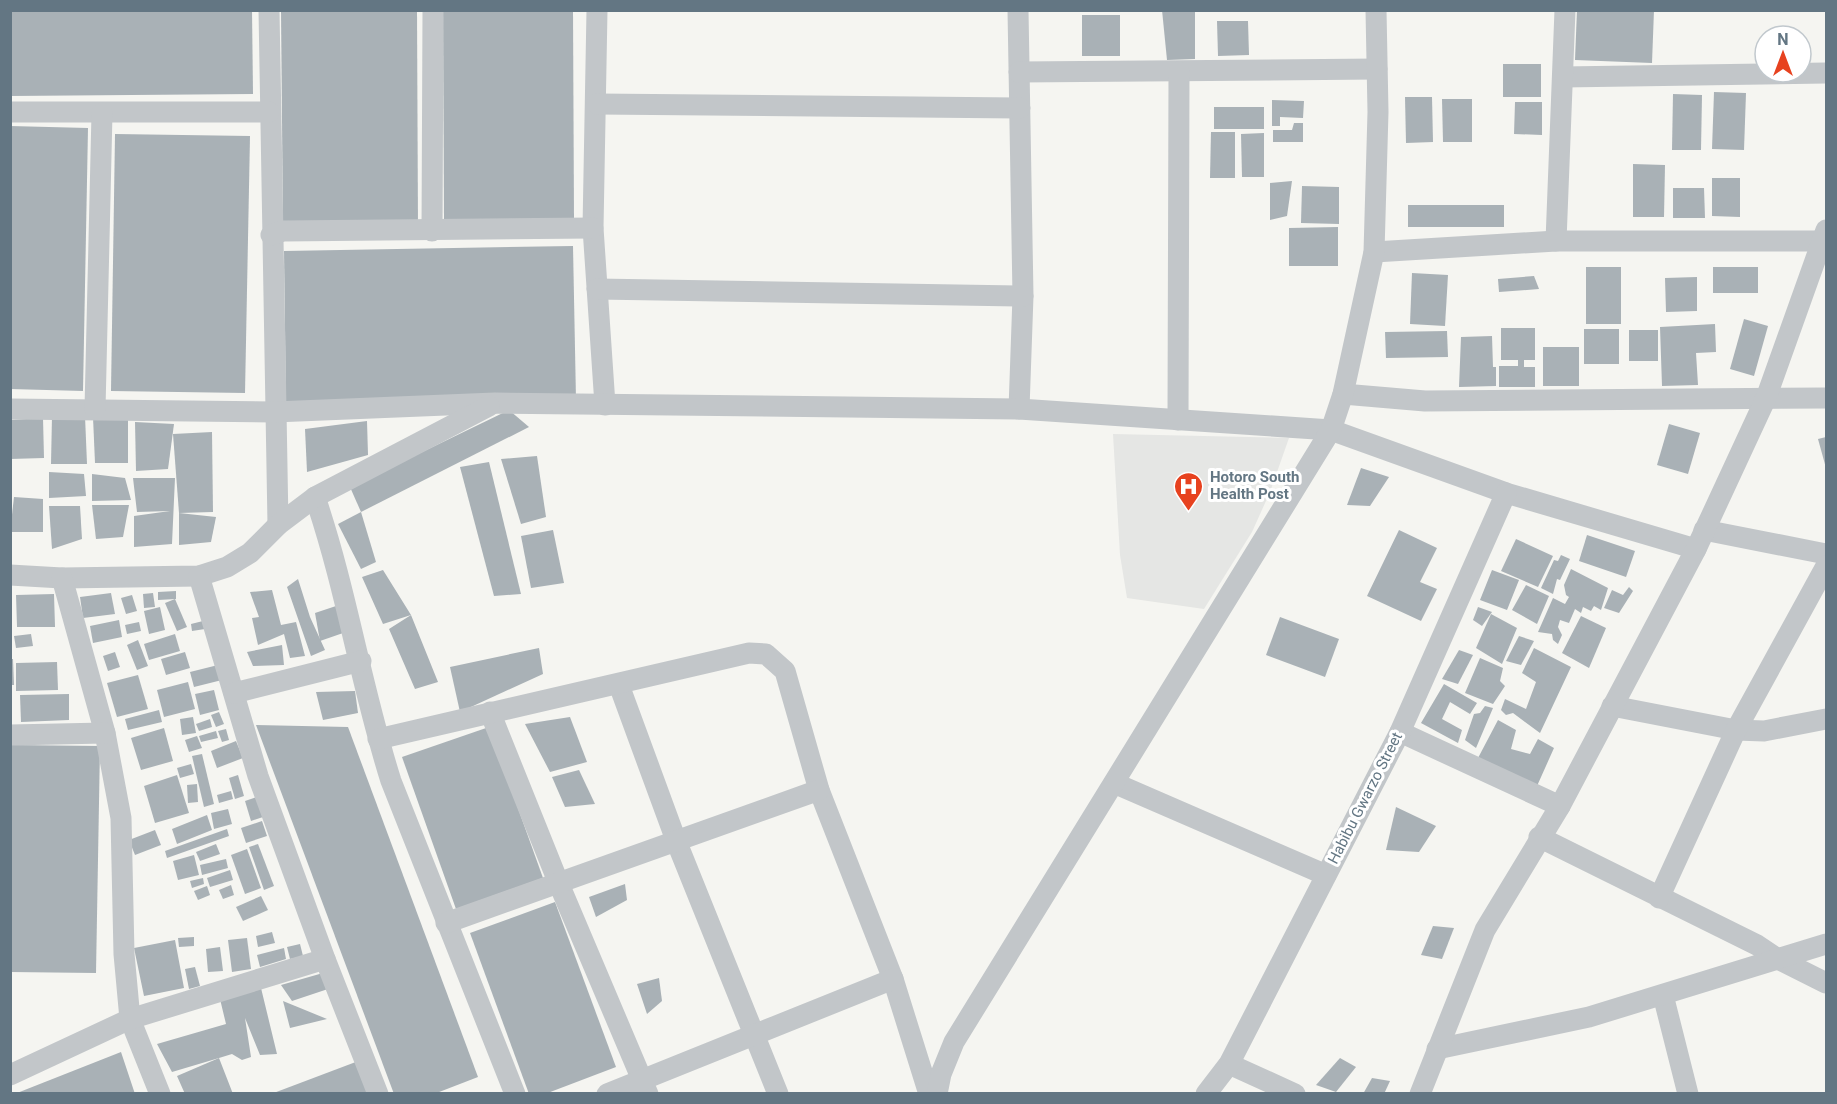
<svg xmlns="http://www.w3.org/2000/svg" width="1837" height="1104" font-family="Roboto,sans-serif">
<rect width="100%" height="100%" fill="#f5f5f1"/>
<polygon fill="#e5e6e4" points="1113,434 1289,438 1270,492 1252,532 1204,609 1127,598 1120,555"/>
<g fill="#a9b1b6">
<polygon points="10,10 252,10 253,94 10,96"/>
<polygon points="281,10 417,10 418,230 283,231"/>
<polygon points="443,10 573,10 574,220 444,220"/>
<polygon points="1162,10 1195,10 1195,59 1167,60"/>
<polygon points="1577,10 1654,10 1652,63 1575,60"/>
<rect x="1082" y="15" width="38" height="41"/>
<polygon points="1217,21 1248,21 1249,55 1218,56"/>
<rect x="1503" y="64" width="38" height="33"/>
<polygon points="1714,92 1746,93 1744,150 1712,149"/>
<polygon points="1673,94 1702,95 1701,150 1672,150"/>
<polygon points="1405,97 1432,97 1433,142 1406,143"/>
<polygon points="1442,99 1472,99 1472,142 1443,142"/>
<polygon points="1272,100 1304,101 1303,118 1280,117 1280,126 1272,126"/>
<polygon points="1515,102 1542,102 1542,135 1514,134"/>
<rect x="1214" y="107" width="50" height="22"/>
<polygon points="1294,123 1303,123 1303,142 1273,142 1273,130 1292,130"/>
<polygon points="10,126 88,128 83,391 10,389"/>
<polygon points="1211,132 1235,132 1235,178 1210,178"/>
<polygon points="1264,133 1264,177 1242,177 1241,134"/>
<polygon points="115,134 250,136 245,393 111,391"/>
<polygon points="1633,164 1665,165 1664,217 1633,217"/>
<polygon points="1712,178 1740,178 1740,217 1712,216"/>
<polygon points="1292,181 1287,216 1270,220 1270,183"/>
<polygon points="1302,186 1339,187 1339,224 1301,223"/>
<polygon points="1673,188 1704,188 1705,218 1673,218"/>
<rect x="1408" y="205" width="96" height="22"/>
<polygon points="1338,227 1338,266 1289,266 1289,228"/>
<polygon points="573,246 576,400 286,405 284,251"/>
<rect x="1586" y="267" width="35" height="57"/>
<rect x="1713" y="267" width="45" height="26"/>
<polygon points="1412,273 1448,275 1445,326 1410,324"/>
<polygon points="1534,276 1539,289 1499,292 1498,279"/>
<polygon points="1697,277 1697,311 1666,312 1665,278"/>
<polygon points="1744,319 1768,326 1754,376 1730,369"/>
<polygon points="1715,324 1716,352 1696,353 1698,385 1662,386 1660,327"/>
<polygon points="1501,328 1535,328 1535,360 1524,360 1524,367 1535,367 1535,387 1499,387 1499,366 1518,366 1518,360 1501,360"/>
<rect x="1584" y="329" width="35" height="35"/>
<rect x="1629" y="330" width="29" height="31"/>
<polygon points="1447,331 1448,357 1386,358 1385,332"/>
<polygon points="1492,336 1493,367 1496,367 1496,386 1459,387 1461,337"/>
<rect x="1543" y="347" width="36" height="39"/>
<polygon points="509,410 529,427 361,512 350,487"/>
<polygon points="52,416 85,416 87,464 51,464"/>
<polygon points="93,417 128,417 128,463 95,463"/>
<polygon points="43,418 44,458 10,459 10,420"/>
<polygon points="367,421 368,455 307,472 305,429"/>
<polygon points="135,422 174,424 168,469 136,471"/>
<polygon points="1669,424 1700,433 1688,474 1657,465"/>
<polygon points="212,432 213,512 179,513 173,434"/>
<polygon points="1826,437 1826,468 1818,439"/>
<polygon points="537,456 546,517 521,524 501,459"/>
<polygon points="489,462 521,594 494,596 460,467"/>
<polygon points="1361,468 1389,477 1370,506 1347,505"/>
<polygon points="49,472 84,474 86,496 49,498"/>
<polygon points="92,474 125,478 131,500 92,501"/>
<polygon points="133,478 175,478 172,544 134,547 134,516 170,511 137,512"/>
<polygon points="14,497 43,499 43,532 10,532"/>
<polygon points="92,505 129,505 123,537 96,539"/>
<polygon points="49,506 80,506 82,539 52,549"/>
<polygon points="361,512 376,562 361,569 338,524"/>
<polygon points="179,513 216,517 211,542 179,545"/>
<polygon points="553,530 564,583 531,588 521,536"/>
<polygon points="1399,530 1437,548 1420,582 1437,589 1421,621 1367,596"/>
<polygon points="1587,535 1635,551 1626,577 1579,561"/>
<polygon points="1516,539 1553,556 1538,587 1501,571"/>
<polygon points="1561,555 1570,559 1560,580 1557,579 1553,594 1541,588 1554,560 1558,561"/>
<polygon points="1571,569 1608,588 1601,610 1594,606 1591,611 1583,607 1581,613 1575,609 1569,623 1560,620 1558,627 1562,635 1558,644 1553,640 1552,634 1538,632 1553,598 1565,604 1569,597 1566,595 1564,585"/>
<polygon points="383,570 411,615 438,682 415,689 389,629 411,615 383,624 362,577"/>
<polygon points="1492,570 1519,580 1507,610 1480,600"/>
<polygon points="298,579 310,617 325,650 311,656 287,587"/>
<polygon points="1526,585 1549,596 1537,624 1512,610"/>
<polygon points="1629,587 1633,591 1619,613 1604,608 1612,590 1623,595"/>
<polygon points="272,590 281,625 296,622 305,656 290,658 284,634 258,645 252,618 259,617 250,592"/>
<polygon points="176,591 176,599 158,600 158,592"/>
<polygon points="111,593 115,614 83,618 80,597"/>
<polygon points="153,593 155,607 144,608 143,594"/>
<polygon points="54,594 55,627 17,627 16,595"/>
<polygon points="132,595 137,611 126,614 121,598"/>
<polygon points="175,599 187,627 177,631 165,603"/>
<polygon points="339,605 346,632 320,641 315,613"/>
<polygon points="160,607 165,630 149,634 144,611"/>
<polygon points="1478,607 1492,612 1482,626 1473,620"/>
<polygon points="1491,614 1517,628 1502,664 1476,648"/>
<polygon points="1581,616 1606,628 1589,668 1562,653"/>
<polygon points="1280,617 1339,639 1325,677 1266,655"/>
<polygon points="119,620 122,637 93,643 90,626"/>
<polygon points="203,621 205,629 192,631 191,624"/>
<polygon points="139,622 141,631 127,634 125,625"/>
<polygon points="31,634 33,646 16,648 14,636"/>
<polygon points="175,634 180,651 149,660 144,644"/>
<polygon points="1519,636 1534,641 1521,665 1506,661"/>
<polygon points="138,640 148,666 137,670 127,645"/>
<polygon points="282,645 284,665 253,666 247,652"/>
<polygon points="539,648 543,674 460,712 450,667"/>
<polygon points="1534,648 1571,667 1540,733 1513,713 1506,715 1501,710 1505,699 1526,709 1536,682 1522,673"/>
<polygon points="1459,650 1473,655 1458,684 1442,679"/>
<polygon points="115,652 120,667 108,671 103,656"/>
<polygon points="185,652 190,668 166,675 161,659"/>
<polygon points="1480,658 1503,668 1500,681 1505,686 1493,704 1465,693"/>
<polygon points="10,659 13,659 14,685 10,685"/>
<polygon points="57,662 58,690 16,691 16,663"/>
<polygon points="218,665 222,680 194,687 190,672"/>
<polygon points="138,675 148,709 117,717 107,683"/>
<polygon points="188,682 195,709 164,717 157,690"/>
<polygon points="1444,684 1477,703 1470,714 1450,702 1442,719 1462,730 1458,743 1421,723"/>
<polygon points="214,690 219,710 200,715 195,694"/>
<polygon points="355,691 358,713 323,720 316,692"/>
<polygon points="69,694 69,720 21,722 20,695"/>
<polygon points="1485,706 1493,708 1476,748 1465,740 1474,714 1480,713"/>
<polygon points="159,710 162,722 128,730 125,719"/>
<polygon points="219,712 224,724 216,727 211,715"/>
<polygon points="193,717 196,733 182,735 180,719"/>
<polygon points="570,717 587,762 550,772 525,724"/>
<polygon points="210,719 212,727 199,731 196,724"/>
<polygon points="1498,720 1516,730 1511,749 1530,754 1538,739 1554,748 1537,786 1478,758"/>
<polygon points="256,725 348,727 478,1077 434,1094 394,1094"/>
<polygon points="489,727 543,878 456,909 402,757"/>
<polygon points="164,728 173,761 141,770 131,738"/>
<polygon points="226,729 229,740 222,742 218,731"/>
<polygon points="216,731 218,738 201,742 199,736"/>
<polygon points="197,736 202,748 189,752 185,740"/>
<polygon points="236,741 243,758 217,768 211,751"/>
<polygon points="10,745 100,746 96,973 10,972"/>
<polygon points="202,754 214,804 204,807 192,756"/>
<polygon points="191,764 194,774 180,778 177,768"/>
<polygon points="579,770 595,804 565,807 552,777"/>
<polygon points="177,775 189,813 155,823 144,786"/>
<polygon points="238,775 244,796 235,799 229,778"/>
<polygon points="197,784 198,802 188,803 187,785"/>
<polygon points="231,791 233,799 219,803 217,795"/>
<polygon points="257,797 263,817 251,821 245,801"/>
<polygon points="1396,807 1436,826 1419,852 1386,850"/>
<polygon points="228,809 232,824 214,829 211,813"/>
<polygon points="207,815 212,830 177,844 172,829"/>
<polygon points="262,821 267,836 246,843 241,828"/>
<polygon points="227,829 229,836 167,858 165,851"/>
<polygon points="155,830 161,845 135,855 129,840"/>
<polygon points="216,844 220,854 200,861 196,852"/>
<polygon points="258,844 274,886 264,890 249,847"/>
<polygon points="247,849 261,888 245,894 231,855"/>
<polygon points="194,855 199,875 178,880 173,861"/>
<polygon points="226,859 228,868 202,875 200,865"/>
<polygon points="230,870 233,880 210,887 207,878"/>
<polygon points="203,878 204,884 192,888 190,881"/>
<polygon points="625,884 627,900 596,917 589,897"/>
<polygon points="231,885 234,895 223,899 219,890"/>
<polygon points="207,886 210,895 198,900 194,891"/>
<polygon points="261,896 268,910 243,921 236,907"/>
<polygon points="555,902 616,1067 545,1094 529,1094 470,933"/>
<polygon points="1433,926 1454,928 1442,959 1421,955"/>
<polygon points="272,932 275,943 258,947 256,936"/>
<polygon points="194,937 194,946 179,947 178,938"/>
<polygon points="247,938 251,969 232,972 228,940"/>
<polygon points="175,940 184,988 144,996 134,948"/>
<polygon points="300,944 303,956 290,959 287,947"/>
<polygon points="220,947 223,971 208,972 206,949"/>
<polygon points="284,948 286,959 260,967 257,955"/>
<polygon points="195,967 200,986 189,989 185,969"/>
<polygon points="323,973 331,988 292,1001 281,985"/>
<polygon points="659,978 662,1001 647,1014 637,984"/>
<polygon points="261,988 277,1054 260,1055 245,1018 251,1057 242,1060 232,1054 219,1058 233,1094 185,1094 177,1076 219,1058 172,1072 157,1044 226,1024 220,999"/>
<polygon points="283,1001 327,1019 290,1028"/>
<polygon points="121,1052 135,1094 17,1094 17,1093"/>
<polygon points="1340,1058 1356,1067 1336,1092 1316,1085"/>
<polygon points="361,1060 373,1094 271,1094"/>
<polygon points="1372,1078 1390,1081 1384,1094 1363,1094"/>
</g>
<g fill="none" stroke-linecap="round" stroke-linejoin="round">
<g stroke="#c2c6c9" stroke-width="21">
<polyline points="269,10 278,525"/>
<polyline points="597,10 593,228 605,405"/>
<polyline points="1018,10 1023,296 1019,409"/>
<polyline points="1019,72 1377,69"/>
<polyline points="1563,77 1826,73"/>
<polyline points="597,104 1020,108"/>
<polyline points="10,112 269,112"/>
<polyline points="432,231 433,10"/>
<polyline points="271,235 283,231 593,228"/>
<polyline points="1556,241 1565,10"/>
<polyline points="1374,252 1556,241 1821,241"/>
<polyline points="597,289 1023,296"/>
<polyline points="1343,394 1425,401 1826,398"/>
<polyline points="10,409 274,412 495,403 1019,409 1331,430 1506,493 1696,549"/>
<polyline points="95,409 102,113"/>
<polyline points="1178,420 1179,72"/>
<path d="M315,497c32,94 46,190 76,284l124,313"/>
<polyline points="1704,530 1826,554"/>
<polyline points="10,575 62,578 199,576 227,567 250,553 278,525 315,497 489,406"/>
<polyline points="199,576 258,776 325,959 378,1094"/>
<polyline points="62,578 105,733 121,818 124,954 130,1019 160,1094"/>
<polyline points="619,685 677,843 778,1094"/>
<polyline points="234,693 361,661"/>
<polyline points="1612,706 1736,730 1764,731 1826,719"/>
<polyline points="490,712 559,884 648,1094"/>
<polyline points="1400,732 1560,806"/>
<polyline points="10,735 105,733"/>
<polyline points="378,739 749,653 766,654 785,671 819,790 893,979 929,1094"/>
<polyline points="1114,783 1326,875"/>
<polyline points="1539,837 1757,945 1778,959 1826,983"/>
<polyline points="1659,898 1736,730 1826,566"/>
<polyline points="446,923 819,790"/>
<polyline points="1663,995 1688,1094"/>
<polyline points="1437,1049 1589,1017 1826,944"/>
<polyline points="1229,1064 1295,1094"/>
<polyline points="10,1075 130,1019 325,959"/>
<polyline points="607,1094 893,979"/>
<polyline points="937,1094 941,1074 954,1042 1331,430 1343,394 1374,252 1378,112 1376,10"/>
<polyline points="1206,1094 1229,1064 1400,732 1506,493"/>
<polyline points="1420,1094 1485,930 1560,806 1696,549 1766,398 1826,230"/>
</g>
</g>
<defs>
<symbol id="hospital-pin" viewBox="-11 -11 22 30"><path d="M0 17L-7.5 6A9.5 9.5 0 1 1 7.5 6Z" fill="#e7421f" stroke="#fff"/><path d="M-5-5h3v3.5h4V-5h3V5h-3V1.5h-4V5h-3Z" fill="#fff"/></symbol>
</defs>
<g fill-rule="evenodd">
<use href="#hospital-pin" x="1172" y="470" width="33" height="45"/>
</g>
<g text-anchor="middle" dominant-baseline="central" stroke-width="6" stroke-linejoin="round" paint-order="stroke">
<g font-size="15" font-weight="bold" fill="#637683" stroke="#fff" text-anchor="start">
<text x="1210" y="477">Hotoro South<tspan x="1210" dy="17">Health Post</tspan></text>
</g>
<g font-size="15" fill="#637683" stroke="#fff">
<text transform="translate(1365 798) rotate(-63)">Habibu Gwarzo Street</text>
</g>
</g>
<rect width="1837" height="1104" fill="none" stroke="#637683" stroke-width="24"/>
<g transform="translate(1783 54)"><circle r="28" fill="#ffffff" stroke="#c1c8cd" stroke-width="1.5"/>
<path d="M0-4.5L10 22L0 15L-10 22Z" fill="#e7421f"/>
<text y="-9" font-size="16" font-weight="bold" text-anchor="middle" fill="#637683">N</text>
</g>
</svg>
